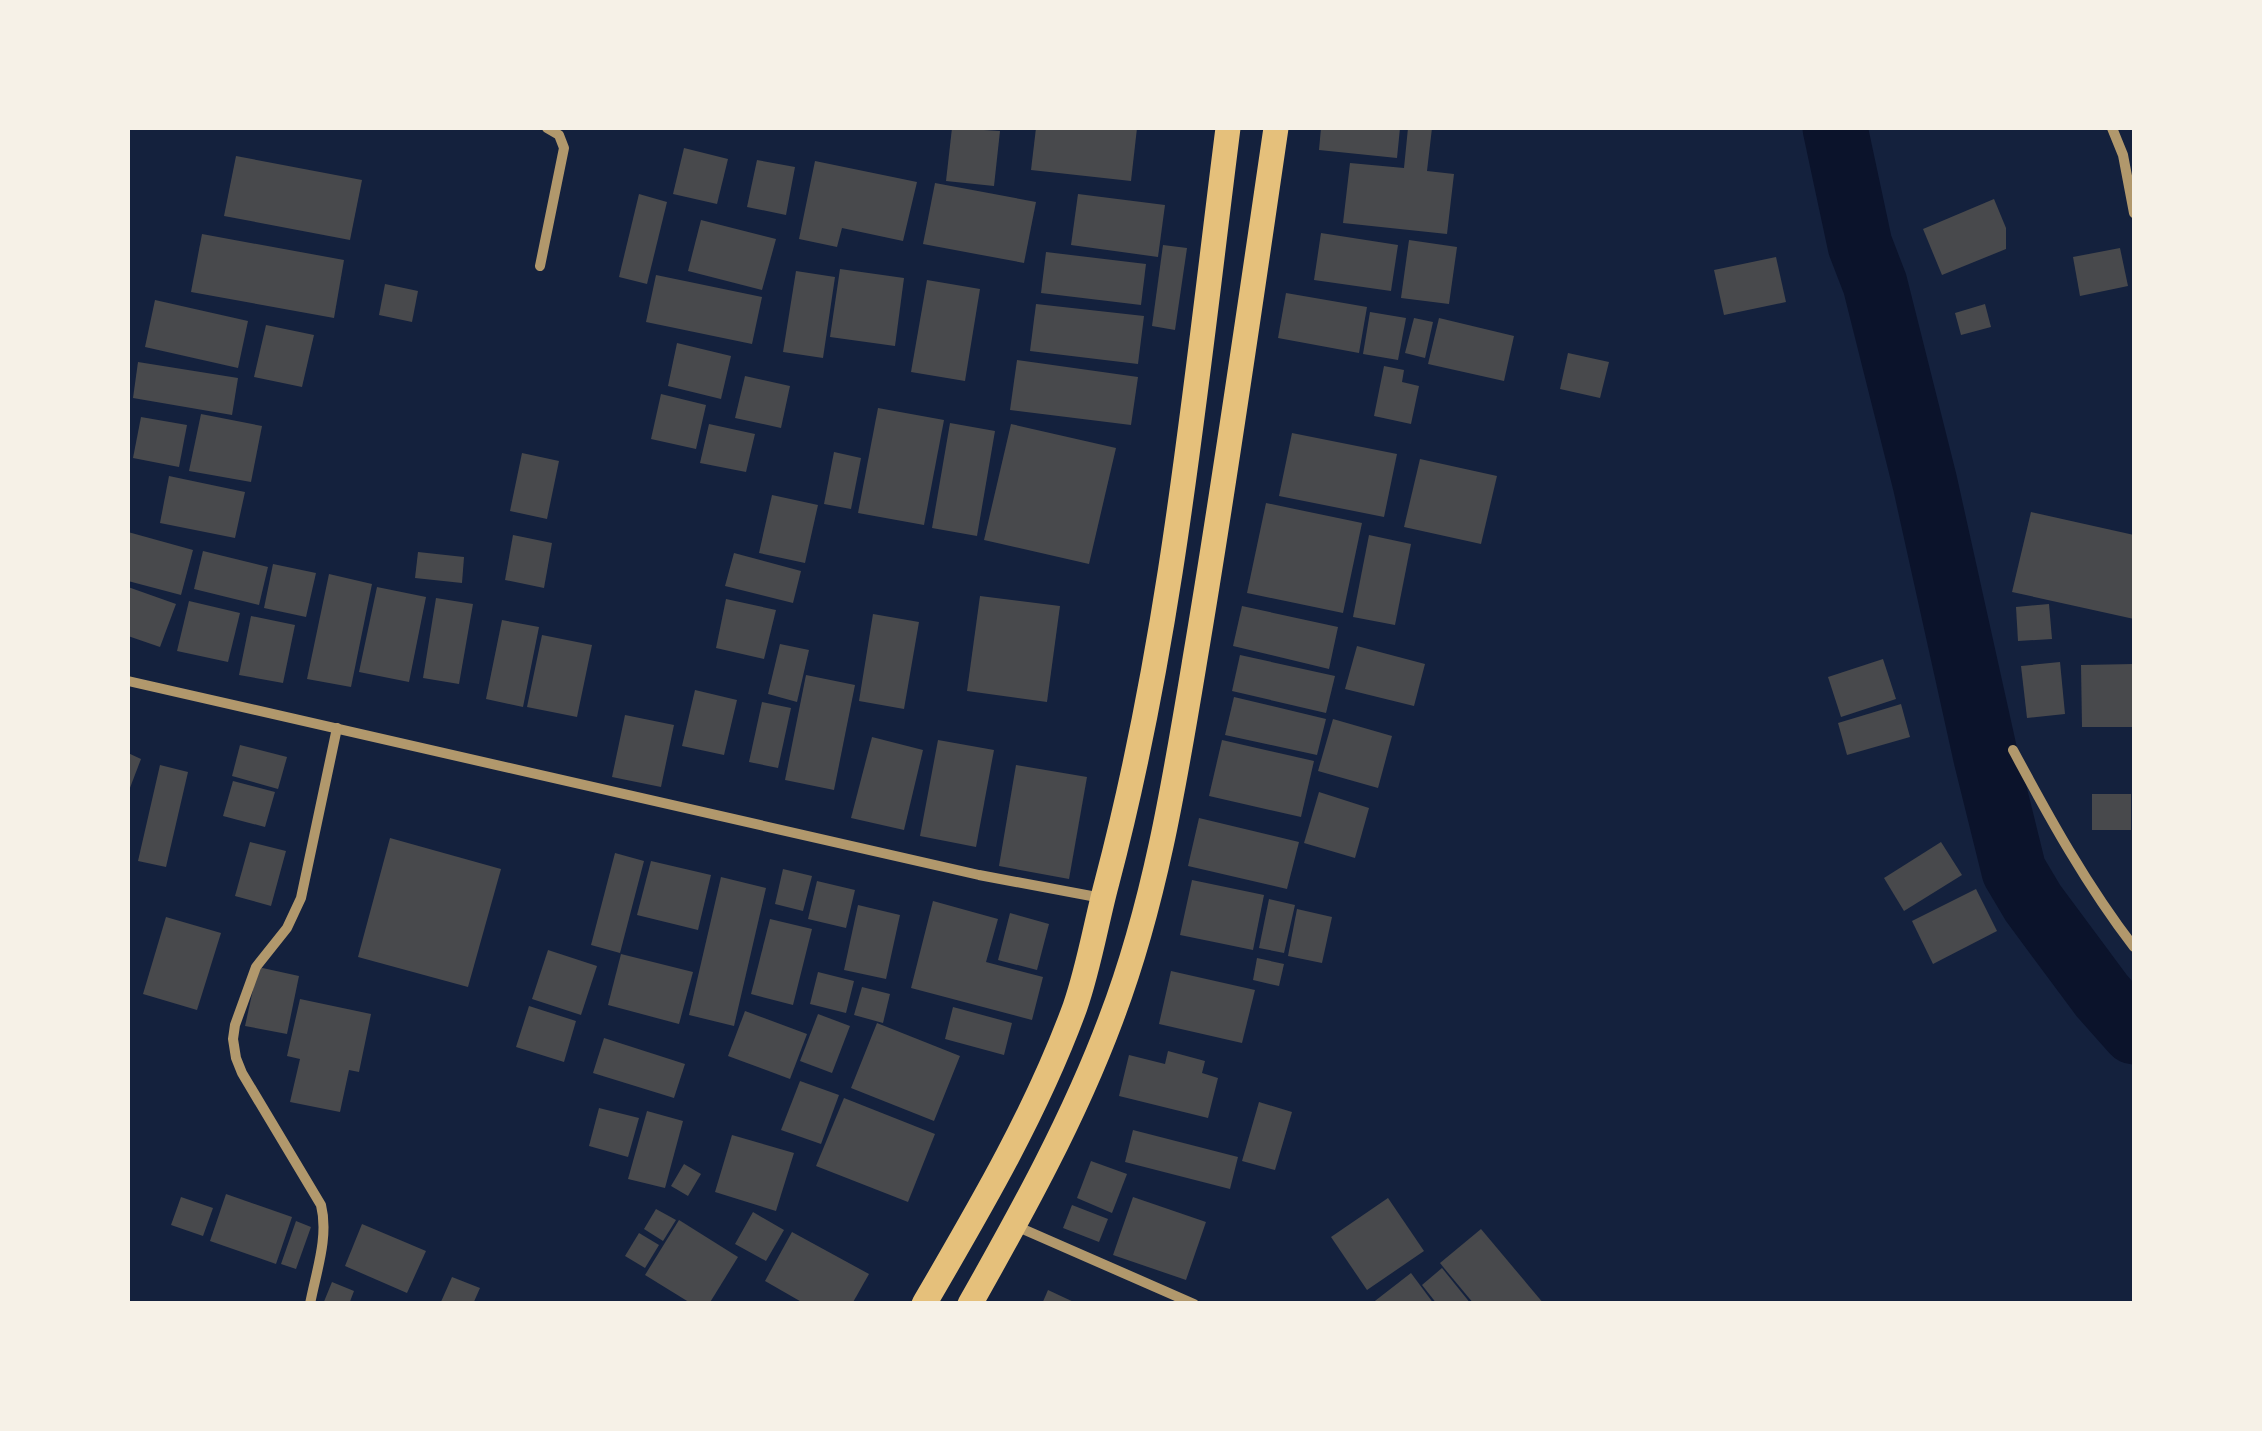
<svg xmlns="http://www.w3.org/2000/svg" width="2262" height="1431" font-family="'Zilla Slab',serif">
<rect width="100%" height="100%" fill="#14213d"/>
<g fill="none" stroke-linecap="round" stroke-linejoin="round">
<polyline stroke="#0b132b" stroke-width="65" points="1835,128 1860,245 1875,284 1925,483 1986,758 2014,871 2033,903 2102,996 2134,1032"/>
</g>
<g fill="#48494c">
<polygon points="952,128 1000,131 994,186 946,181"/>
<polygon points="1036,128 1137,128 1131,181 1031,170"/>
<polygon points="1321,128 1400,128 1397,158 1319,150"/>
<polygon points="1408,128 1432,128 1427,171 1454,174 1447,234 1343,223 1350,163 1404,168"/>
<polygon points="684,148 728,159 717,204 673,194"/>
<polygon points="236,156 362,180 350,240 224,216"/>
<polygon points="757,160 795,167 786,215 747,207"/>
<polygon points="815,161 917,182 903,241 842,228 837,247 799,239"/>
<polygon points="935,183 1036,202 1024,263 923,244"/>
<polygon points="639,194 667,202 647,284 619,277"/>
<polygon points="1078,194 1165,205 1158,257 1071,245"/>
<polygon points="1994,199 2006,228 2006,249 1942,275 1923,229"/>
<polygon points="701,220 776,239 762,290 688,271"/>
<polygon points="1321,233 1398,245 1391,291 1314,280"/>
<polygon points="202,234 344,260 334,318 191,292"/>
<polygon points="1409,240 1457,247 1449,304 1401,298"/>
<polygon points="1163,245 1187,248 1175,330 1152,326"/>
<polygon points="2120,248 2128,286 2080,296 2073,257"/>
<polygon points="1046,252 1146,264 1141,305 1041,293"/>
<polygon points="1776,257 1786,302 1724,315 1714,270"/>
<polygon points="840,269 904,278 895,346 830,337"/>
<polygon points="796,271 835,277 823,358 783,352"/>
<polygon points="656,275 762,297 752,344 646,322"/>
<polygon points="927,280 980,289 965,381 911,372"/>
<polygon points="385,284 418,291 412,322 379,315"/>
<polygon points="1286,293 1367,307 1359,353 1278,338"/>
<polygon points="155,300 248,321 238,368 145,347"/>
<polygon points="1036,304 1144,316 1138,364 1030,351"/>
<polygon points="1985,304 1991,327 1961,335 1955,313"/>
<polygon points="1370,312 1406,318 1398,360 1363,354"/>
<polygon points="1414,318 1433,322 1425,358 1405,353"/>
<polygon points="1439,318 1514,336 1504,381 1428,364"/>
<polygon points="266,325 314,335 302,387 254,377"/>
<polygon points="677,343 731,356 721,399 668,386"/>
<polygon points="1568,353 1609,362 1600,398 1560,389"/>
<polygon points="1017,360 1138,377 1131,425 1010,410"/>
<polygon points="138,362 238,378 232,415 133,398"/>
<polygon points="1384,366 1404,370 1402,382 1419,386 1411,424 1374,416"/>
<polygon points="745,376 790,386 781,428 735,418"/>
<polygon points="661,394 706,405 696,449 651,439"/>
<polygon points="878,408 944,420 924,525 858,513"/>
<polygon points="201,414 262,426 251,482 189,471"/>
<polygon points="141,417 187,425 179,467 133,458"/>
<polygon points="950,423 995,431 977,536 932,528"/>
<polygon points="709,424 755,434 746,472 700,463"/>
<polygon points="1011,424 1116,448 1089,564 984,540"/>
<polygon points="1292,433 1397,454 1384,517 1279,496"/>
<polygon points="834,452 861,458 851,509 824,504"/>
<polygon points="522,453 559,461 547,519 510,511"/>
<polygon points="1420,459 1497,476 1481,544 1404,527"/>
<polygon points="169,476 245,492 235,538 160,523"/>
<polygon points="772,495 818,505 805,563 759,553"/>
<polygon points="1266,503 1362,523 1343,613 1247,593"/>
<polygon points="2031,512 2134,535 2134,619 2012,592"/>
<polygon points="128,532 193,550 181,595 128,581"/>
<polygon points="513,535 552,543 544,588 505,580"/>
<polygon points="1369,535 1411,544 1395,625 1353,617"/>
<polygon points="203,551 268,567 259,605 194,589"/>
<polygon points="418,552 464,557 462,583 415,578"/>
<polygon points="734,553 801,571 793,603 725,586"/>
<polygon points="273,564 316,573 306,617 264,608"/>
<polygon points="329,574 372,584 351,687 307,679"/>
<polygon points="128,587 176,604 160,647 128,636"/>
<polygon points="377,587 426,597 409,682 359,672"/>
<polygon points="980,596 1060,606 1047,702 967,691"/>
<polygon points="436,598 473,604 459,684 423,678"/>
<polygon points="726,599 776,610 764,659 716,648"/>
<polygon points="189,601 240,613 228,662 177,651"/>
<polygon points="2049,604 2052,639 2018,641 2016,607"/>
<polygon points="1242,606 1338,627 1329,669 1233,646"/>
<polygon points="873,614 919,622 904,709 859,701"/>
<polygon points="251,616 295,625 283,683 239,675"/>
<polygon points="502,620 539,627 523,707 486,699"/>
<polygon points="542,635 592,645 577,717 527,707"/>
<polygon points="780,644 809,650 797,702 768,694"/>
<polygon points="1357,646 1425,664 1414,706 1345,689"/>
<polygon points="1240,655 1335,676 1326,713 1232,691"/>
<polygon points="1883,659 1896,699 1841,717 1828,677"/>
<polygon points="2060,662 2065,714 2027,718 2021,666"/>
<polygon points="2134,664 2134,727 2082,727 2081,665"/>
<polygon points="806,675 855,685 834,790 785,780"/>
<polygon points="695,690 737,700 724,755 682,746"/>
<polygon points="1234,697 1326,719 1317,755 1225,735"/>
<polygon points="762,702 791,708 778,768 749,762"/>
<polygon points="1901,704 1910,737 1847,755 1838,723"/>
<polygon points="625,715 674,725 661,787 612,777"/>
<polygon points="1333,719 1392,736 1378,788 1318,771"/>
<polygon points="872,737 923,750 904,830 851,818"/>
<polygon points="938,740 994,750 976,847 920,836"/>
<polygon points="1222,740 1314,761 1301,817 1209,796"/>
<polygon points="240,745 287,757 278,789 232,776"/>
<polygon points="128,753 141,759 128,793"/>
<polygon points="160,765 188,772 166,867 138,861"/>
<polygon points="1016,765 1087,777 1069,879 999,866"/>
<polygon points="233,781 275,792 265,827 223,816"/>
<polygon points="1319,792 1369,808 1355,858 1304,843"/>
<rect x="2092" y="794" width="39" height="36"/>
<polygon points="1199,818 1299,842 1287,889 1188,866"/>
<polygon points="390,838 501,869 468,987 358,957"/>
<polygon points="250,842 286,851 271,906 235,896"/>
<polygon points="1941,842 1962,875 1904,911 1884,878"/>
<polygon points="615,853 644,861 620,953 591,945"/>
<polygon points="651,861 711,875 698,930 637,915"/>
<polygon points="783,869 812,876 803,911 775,904"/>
<polygon points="721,877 766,888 734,1026 689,1015"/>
<polygon points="1192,880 1264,895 1253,950 1180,935"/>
<polygon points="817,881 855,890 846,928 808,919"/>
<polygon points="1976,889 1997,931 1933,964 1912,921"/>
<polygon points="1269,899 1295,905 1284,953 1259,948"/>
<polygon points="933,901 998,919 986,962 1043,977 1032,1020 911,988"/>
<polygon points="858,905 900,915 886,979 844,970"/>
<polygon points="1297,909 1332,917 1322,963 1288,956"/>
<polygon points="1010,913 1049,924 1037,970 998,960"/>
<polygon points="166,917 221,933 197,1010 143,994"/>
<polygon points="770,919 812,929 793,1005 751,994"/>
<polygon points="548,950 597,966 581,1015 532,999"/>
<polygon points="621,954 693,972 679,1024 608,1005"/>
<polygon points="1257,958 1284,964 1279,986 1253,980"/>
<polygon points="258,967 299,976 287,1034 245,1026"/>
<polygon points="1171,971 1255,990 1242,1043 1159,1024"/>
<polygon points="818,972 854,981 846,1013 810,1004"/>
<polygon points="862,987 890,994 883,1023 854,1015"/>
<polygon points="300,999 371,1014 359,1072 349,1070 340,1112 290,1102 300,1059 287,1056"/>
<polygon points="529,1006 576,1021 564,1062 516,1047"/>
<polygon points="953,1007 1012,1023 1004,1055 945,1039"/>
<polygon points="745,1011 807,1034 790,1079 728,1056"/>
<polygon points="818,1014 850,1026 832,1073 800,1061"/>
<polygon points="877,1023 960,1056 934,1121 851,1088"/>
<polygon points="604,1038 685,1064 674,1098 593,1073"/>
<polygon points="1168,1051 1205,1061 1202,1073 1218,1078 1208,1118 1119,1096 1129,1055 1165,1064"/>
<polygon points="800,1081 839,1095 821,1144 781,1130"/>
<polygon points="844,1098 935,1134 908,1202 816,1166"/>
<polygon points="1259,1102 1292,1112 1275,1170 1242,1161"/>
<polygon points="599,1108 639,1118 628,1157 589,1146"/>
<polygon points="647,1111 683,1121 665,1188 628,1179"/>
<polygon points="1133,1130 1238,1157 1230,1189 1125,1162"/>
<polygon points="732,1135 794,1153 776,1211 715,1192"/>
<polygon points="1091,1161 1127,1174 1112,1213 1077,1198"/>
<polygon points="684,1164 701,1174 688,1196 671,1186"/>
<polygon points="226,1194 292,1217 276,1264 210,1241"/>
<polygon points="181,1197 213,1208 203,1236 171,1225"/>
<polygon points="1133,1197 1206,1222 1186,1280 1113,1255"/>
<polygon points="1388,1198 1424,1251 1367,1290 1331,1237"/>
<polygon points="1072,1205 1108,1219 1099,1242 1063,1228"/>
<polygon points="656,1209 676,1220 663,1241 644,1229"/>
<polygon points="753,1212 784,1230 766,1261 735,1244"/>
<polygon points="679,1220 738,1257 709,1304 692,1304 645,1275"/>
<polygon points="296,1221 311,1227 296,1269 281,1264"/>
<polygon points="362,1224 426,1251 407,1293 345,1266"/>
<polygon points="1481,1229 1544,1304 1474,1304 1444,1268 1440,1263"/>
<polygon points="792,1232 869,1274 852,1304 805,1304 765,1281"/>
<polygon points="639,1233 659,1245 645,1268 625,1256"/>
<polygon points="1442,1268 1471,1304 1437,1304 1422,1285"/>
<polygon points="1411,1273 1434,1304 1371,1304"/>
<polygon points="452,1277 480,1288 473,1304 440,1304"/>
<polygon points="332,1282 354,1291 349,1304 323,1304"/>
<polygon points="1048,1290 1078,1304 1042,1304"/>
</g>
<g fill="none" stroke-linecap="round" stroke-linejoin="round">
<g stroke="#b1986c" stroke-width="10">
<polyline points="2112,128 2123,155 2134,213"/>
<polyline points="540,266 564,148 559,135 547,128"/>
<polyline points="128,681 979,875 1102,898"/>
<path d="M2013,750c37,69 74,136 121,197"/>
<polyline points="1016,1226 1194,1304"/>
<path d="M310,1304c6,-32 19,-67 11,-99l-79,-132 -6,-15 -3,-19 2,-14 21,-58 31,-39 14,-30 36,-170"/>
</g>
<g stroke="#e5c07b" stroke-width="25">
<path d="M924,1304c56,-96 113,-193 151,-297 14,-40 21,-84 32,-125 65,-246 89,-502 121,-754"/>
<path d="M970,1304c52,-92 104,-186 141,-285 44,-115 64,-239 84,-360 30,-177 55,-354 81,-531"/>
</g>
</g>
<rect width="2262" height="1431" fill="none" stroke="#f6f1e7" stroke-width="260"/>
</svg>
